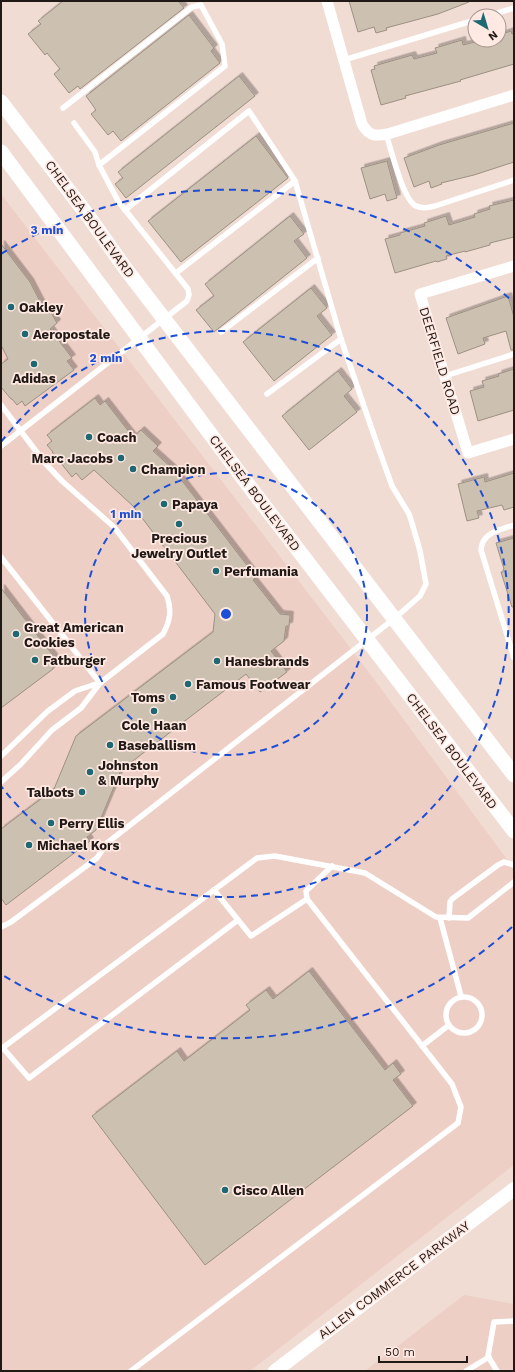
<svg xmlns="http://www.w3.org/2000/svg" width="515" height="1372" font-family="'Work Sans',sans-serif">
<defs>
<filter id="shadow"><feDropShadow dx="3.5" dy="-3.5" stdDeviation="0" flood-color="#0004"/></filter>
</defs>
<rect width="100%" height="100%" fill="#f1dcd4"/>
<g fill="#edcfc5">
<polygon points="1,194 368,671 514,869 514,1165 250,1371 1,1371"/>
<polygon points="464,1295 514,1304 514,1371 365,1371"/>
</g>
<g fill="#ccc0b0" stroke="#9c9082" filter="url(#shadow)">
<polygon points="63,1 178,1 184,8 80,89 78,86 69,93 54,74 60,69 47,53 45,55 28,34 41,24 38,21"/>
<polygon points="349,1 469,1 469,2 438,14 386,28 387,30 376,33 374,27 358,32"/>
<polygon points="189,15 214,48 211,51 220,63 121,141 113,131 108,135 91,114 96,110 86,96"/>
<polygon points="511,31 512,34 514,33 514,64 460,80 461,81 405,96 406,98 381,105 371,70 375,69 374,66 412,55 414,59 437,53 435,48 462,40 463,45 483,40 499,40 499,35"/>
<polygon points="239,76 255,96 126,198 115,184 123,178 118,172"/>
<polygon points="514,123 514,162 474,175 441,183 442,184 431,188 429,181 414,187 404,158 439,145"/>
<polygon points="256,136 288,178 181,262 148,221"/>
<polygon points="387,161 397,198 387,201 385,194 370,199 361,168"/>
<polygon points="514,200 514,237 490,243 490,245 465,252 465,251 446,256 447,259 437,262 436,261 395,273 385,239 400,235 400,233 425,226 424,223 446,216 449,225 475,217 474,214 490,209 489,206"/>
<polygon points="290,216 304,234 294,241 307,258 214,332 196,310 214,296 205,284"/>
<polygon points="1,244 30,282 45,311 49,309 57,323 50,329 72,358 67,361 74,370 25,406 22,401 17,405 12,399 11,399 1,387 1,364 8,359 1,345"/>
<polygon points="311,288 327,308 317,316 332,335 274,381 243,342"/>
<polygon points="508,296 514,317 514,350 511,350 506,331 483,338 485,344 458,354 446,318"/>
<polygon points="514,369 514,410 478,421 470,391 484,387 482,381 499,376 498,374"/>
<polygon points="338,371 352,389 344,396 357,412 309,450 282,416"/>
<polygon points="95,398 100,405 105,401 133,437 141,430 158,446 153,451 173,469 256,577 253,580 280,614 290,615 289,626 286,626 284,641 271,651 287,672 260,692 246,674 121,770 96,830 87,837 90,841 6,905 1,898 1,829 54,789 76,736 213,632 215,614 133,506 94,470 82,480 76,473 72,477 52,452 53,452 47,445 52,441 47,435"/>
<polygon points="514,473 514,507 504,510 502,505 477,511 479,518 467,521 458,484 484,477 485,482"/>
<polygon points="514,538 514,607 512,607 501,572 503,572 503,570 504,569 496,543"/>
<polygon points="1,588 54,657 53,669 1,708"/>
<polygon points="309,971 385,1070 393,1063 401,1074 393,1080 413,1106 205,1265 92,1116 177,1051 184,1061 250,1010 246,1005 266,990 273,999"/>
</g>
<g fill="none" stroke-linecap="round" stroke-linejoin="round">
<g stroke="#fff" stroke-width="5.5">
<polyline points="488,16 514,8"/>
<polyline points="344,60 475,20"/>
<polyline points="63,108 192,7 201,5 222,44 225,66 99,165"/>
<path d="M386,134c5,15 17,66 30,72 6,3 12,2 19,0l79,-26"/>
<polyline points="176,273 295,181"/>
<polyline points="221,332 318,258"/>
<polyline points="445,376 514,354"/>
<polyline points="267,394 341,339"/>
<path d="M1,405l44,58 17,18 52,46 53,69c5,15 3,25 -4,38l-63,49 -19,25 -29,22 -32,35 -19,17"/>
<polyline points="1,446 187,301 189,295 188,289 118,201 99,165 95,152 74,123"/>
<path d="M514,525c-14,5 -32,7 -33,25l33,108"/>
<polyline points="1,557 100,683"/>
<polyline points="1,756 48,711 75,691 99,683"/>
<polyline points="214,890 251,936 307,899"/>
<polyline points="440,918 461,996"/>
<polyline points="449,918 450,902 452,899 498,865 504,862 514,865"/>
<polyline points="1,927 11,922 97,858 107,843 395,618 420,596 426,584 420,551 412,523 409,514 392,486 377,444 341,339 295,181 249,111 125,210"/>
<circle cx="464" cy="1015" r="18"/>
<polyline points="422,1046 449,1025"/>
<polyline points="3,1048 29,1078 238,920"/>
<polyline points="1,1049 257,858 275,856 365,873 436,917 468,918 514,882"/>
<polyline points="131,1371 458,1123 461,1107 452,1084 307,899 306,891 332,866"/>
<polyline points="466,1371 489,1357"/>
<polyline points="497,1371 488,1356 494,1322 514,1321"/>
</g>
<g stroke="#fff" stroke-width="11">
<path d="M327,1l35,123c8,14 15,12 29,9l123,-38"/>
<polyline points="514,266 420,294 468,453 514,439"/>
</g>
<polyline stroke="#fff" stroke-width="14" points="275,1371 514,1189"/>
<g stroke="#fff" stroke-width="15">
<polyline points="1,102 89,217 125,268 514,775"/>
<polyline points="1,152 249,486 514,831"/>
</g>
</g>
<g fill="none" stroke="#1d4ed8" stroke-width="2" stroke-dasharray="7 5">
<circle cx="226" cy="614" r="141"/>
<path d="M1 442A283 283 0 1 1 1 786"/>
<path d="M512 927A424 424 0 0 1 1 974M1 254A424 424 0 0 1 512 301"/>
</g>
<g fill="#1d6872" stroke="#ffe9e2" stroke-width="1.5">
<circle cx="11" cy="307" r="4"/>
<circle cx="25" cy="334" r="4"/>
<circle cx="34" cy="364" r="4"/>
<circle cx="89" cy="437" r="4"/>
<circle cx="121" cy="458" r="4"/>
<circle cx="133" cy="469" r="4"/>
<circle cx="164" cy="504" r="4"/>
<circle cx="179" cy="524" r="4"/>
<circle cx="216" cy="571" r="4"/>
<circle cx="16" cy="634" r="4"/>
<circle cx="35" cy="660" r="4"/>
<circle cx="217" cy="661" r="4"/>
<circle cx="188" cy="684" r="4"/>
<circle cx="173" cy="697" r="4"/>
<circle cx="154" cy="711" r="4"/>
<circle cx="110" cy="745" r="4"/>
<circle cx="90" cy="772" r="4"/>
<circle cx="82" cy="792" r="4"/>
<circle cx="51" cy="823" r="4"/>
<circle cx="29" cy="845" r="4"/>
<circle cx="225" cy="1190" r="4"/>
</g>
<g text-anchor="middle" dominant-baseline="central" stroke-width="3.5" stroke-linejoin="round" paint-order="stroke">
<g font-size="13" fill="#201916" stroke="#ffe9e2">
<text transform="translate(90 219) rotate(54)">CHELSEA BOULEVARD</text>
<text transform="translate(440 361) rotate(73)">DEERFIELD ROAD</text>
<text transform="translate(255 493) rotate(53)">CHELSEA BOULEVARD</text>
<text transform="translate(452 751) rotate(53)">CHELSEA BOULEVARD</text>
<text transform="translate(394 1280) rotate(-37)">ALLEN COMMERCE PARKWAY</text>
</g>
<g font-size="13" font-weight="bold" fill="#201916" stroke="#ffe9e2" text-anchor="start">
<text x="19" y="307">Oakley</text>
<text x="33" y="334">Aeropostale</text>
<text x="34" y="378" text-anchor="middle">Adidas</text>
<text x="97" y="437">Coach</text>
<text x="113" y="458" text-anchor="end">Marc Jacobs</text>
<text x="141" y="469">Champion</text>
<text x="172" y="504">Papaya</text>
<text x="179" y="538" text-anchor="middle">Precious<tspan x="179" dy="15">Jewelry Outlet</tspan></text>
<text x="224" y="571">Perfumania</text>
<text x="24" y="627">Great American<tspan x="24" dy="15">Cookies</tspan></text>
<text x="43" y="660">Fatburger</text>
<text x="225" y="661">Hanesbrands</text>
<text x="196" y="684">Famous Footwear</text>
<text x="165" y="697" text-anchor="end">Toms</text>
<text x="154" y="725" text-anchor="middle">Cole Haan</text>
<text x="118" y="745">Baseballism</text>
<text x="98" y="765">Johnston<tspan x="98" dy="15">&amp; Murphy</tspan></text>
<text x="74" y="792" text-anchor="end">Talbots</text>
<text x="59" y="823">Perry Ellis</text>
<text x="37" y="845">Michael Kors</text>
<text x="233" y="1190">Cisco Allen</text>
</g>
</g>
<circle cx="226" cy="614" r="6" fill="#1d4ed8" stroke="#ffe9e2" stroke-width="2"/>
<g font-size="12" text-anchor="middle" font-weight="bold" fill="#1d4ed8" stroke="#ffe9e2" stroke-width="3.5" stroke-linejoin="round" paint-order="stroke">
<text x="47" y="234">3 min</text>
<text x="106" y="362">2 min</text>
<text x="126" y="518">1 min</text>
</g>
<rect width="515" height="1372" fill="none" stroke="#201916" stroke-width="4"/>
<g transform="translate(487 28) rotate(142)"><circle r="19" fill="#ffe9e2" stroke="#a69690"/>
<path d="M0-3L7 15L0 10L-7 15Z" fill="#1d6872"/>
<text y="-6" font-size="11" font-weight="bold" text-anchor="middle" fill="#201916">N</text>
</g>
<path d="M379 1356v6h88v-6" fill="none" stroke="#201916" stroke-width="2"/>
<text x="385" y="1356" font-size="12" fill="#201916" stroke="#ffe9e2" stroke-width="3" paint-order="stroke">50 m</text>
</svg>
